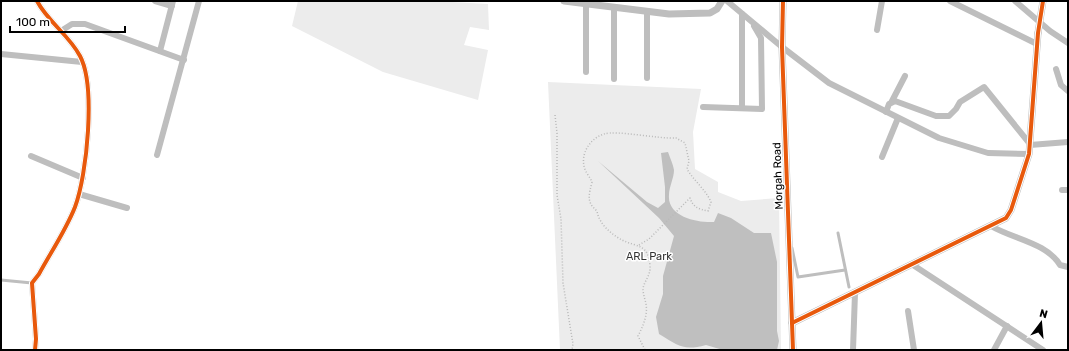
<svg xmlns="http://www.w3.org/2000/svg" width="1069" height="351" font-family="Rubik,sans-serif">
<rect width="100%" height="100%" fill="#fff"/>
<g fill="#ececec">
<polygon points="298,1 434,1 488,4 489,30 470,27 464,45 488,50 478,100 383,72 292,26"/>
<polygon points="548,82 701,89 693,132 695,169 718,182 718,192 741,201 779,198 781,350 560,350"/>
</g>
<path fill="#bfbfbf" d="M668,152c2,6 5,12 6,18 0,8 -5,17 -5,25 -2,22 29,28 45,27l4,-9 13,5 23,15h17l6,29v69l2,10 -2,9h-54l-17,-5c-23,6 -27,1 -47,-11l-3,-17 7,-23v-18l11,-40 -15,-18 -61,-57 49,41 11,6 7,-6v-15l-4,-34z"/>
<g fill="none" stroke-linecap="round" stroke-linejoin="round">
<g stroke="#b9b9b9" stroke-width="1.5" stroke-dasharray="1 2" stroke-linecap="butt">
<polyline points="555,115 557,133 557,195 561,219 563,283 573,344 572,350"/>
<path d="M639,245l10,-6 41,-41c3,9 8,11 18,13l3,-9c-5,-12 -17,-21 -24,-33l2,-8 -4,-18 -9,-5c-17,1 -60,-8 -72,-4 -13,4 -23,18 -20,32 1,6 6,11 8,16 -3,13 -6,20 5,29 2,13 14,23 25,29 16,8 26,3 28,26 1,9 -6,15 -7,23 0,5 2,10 3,15 2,11 -3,22 -8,32l7,14"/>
</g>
<g stroke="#bebebe" stroke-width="3">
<polyline points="838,233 849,287"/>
<polyline points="792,248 798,277 845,270"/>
<polyline points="1,280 32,283"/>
</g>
<g stroke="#bebebe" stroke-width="6">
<polyline points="155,1 172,6"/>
<polyline points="727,1 782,47 829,83 939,138 988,153 1029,154"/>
<polyline points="950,1 1037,44"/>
<polyline points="1015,1 1050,31 1068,43"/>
<polyline points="614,7 614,79"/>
<polyline points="877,30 882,1"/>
<polyline points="61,31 72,24 85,24 184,60"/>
<polyline points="160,51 173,1"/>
<polyline points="1,54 82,62"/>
<polyline points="1056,69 1061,85 1068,91"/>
<polyline points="586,72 586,4"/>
<polyline points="647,78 647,11"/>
<polyline points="892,101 905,76"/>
<polyline points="703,107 762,109 761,38 754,26"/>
<polyline points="742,108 742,14"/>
<polyline points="886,112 889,104 895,101 936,116 949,116 956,109 960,102 984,87 1030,144"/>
<polyline points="1030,145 1068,142"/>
<polyline points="157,155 199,1"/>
<polyline points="31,156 83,178"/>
<polyline points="882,157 898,118"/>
<polyline points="1062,190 1068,190"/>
<polyline points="79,194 127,208"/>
<path d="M991,226c22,13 56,17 69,39l8,2"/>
<polyline points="913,265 1043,350"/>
<polyline points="908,311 914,350"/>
<path d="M35,350l1,-11 -4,-56 7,-9c12,-22 27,-44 36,-67 12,-32 21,-121 5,-151 -11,-21 -32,-34 -43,-55"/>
<polyline points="853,350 855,293"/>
<polyline points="994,350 1007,326"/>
</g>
<g stroke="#bebebe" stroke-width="7">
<polyline points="564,1 669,14 710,13 717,9 722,1"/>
<polyline points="783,1 782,47 793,350"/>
<polyline points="792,323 1006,218 1011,210 1029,154 1038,33"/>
</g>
<polyline stroke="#bebebe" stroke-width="7" points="1038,33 1043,1"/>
<defs>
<g id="cycleway">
<polyline points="783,1 782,47 793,350"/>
<polyline points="792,323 1006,218 1011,210 1029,154 1038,33 1043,1"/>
<path d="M35,350l1,-11 -4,-56 7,-9c12,-22 27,-44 36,-67 12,-32 21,-121 5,-151 -11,-21 -32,-34 -43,-55"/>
</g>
</defs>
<use href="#cycleway" stroke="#fff" stroke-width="6"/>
<use href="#cycleway" stroke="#e8590c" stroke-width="4"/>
</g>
<g text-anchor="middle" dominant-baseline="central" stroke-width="3" stroke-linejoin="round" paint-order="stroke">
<g font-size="11" fill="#000" stroke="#fff">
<text transform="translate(778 176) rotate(-92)">Morgah Road</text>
</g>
<g font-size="11" fill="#333" stroke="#fff">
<text x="649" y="256">ARL Park</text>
</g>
</g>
<rect width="1069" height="351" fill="none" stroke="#000000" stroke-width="4"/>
<g transform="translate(1041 323) rotate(16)" stroke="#ffffff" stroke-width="3" paint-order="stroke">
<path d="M0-3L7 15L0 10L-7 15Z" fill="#000000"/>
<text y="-6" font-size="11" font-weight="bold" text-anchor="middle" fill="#000000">N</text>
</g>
<path d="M10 26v6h115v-6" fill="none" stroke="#000000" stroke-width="2"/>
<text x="16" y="26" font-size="12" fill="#000000" stroke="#ffffff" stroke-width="3" paint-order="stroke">100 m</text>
</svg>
